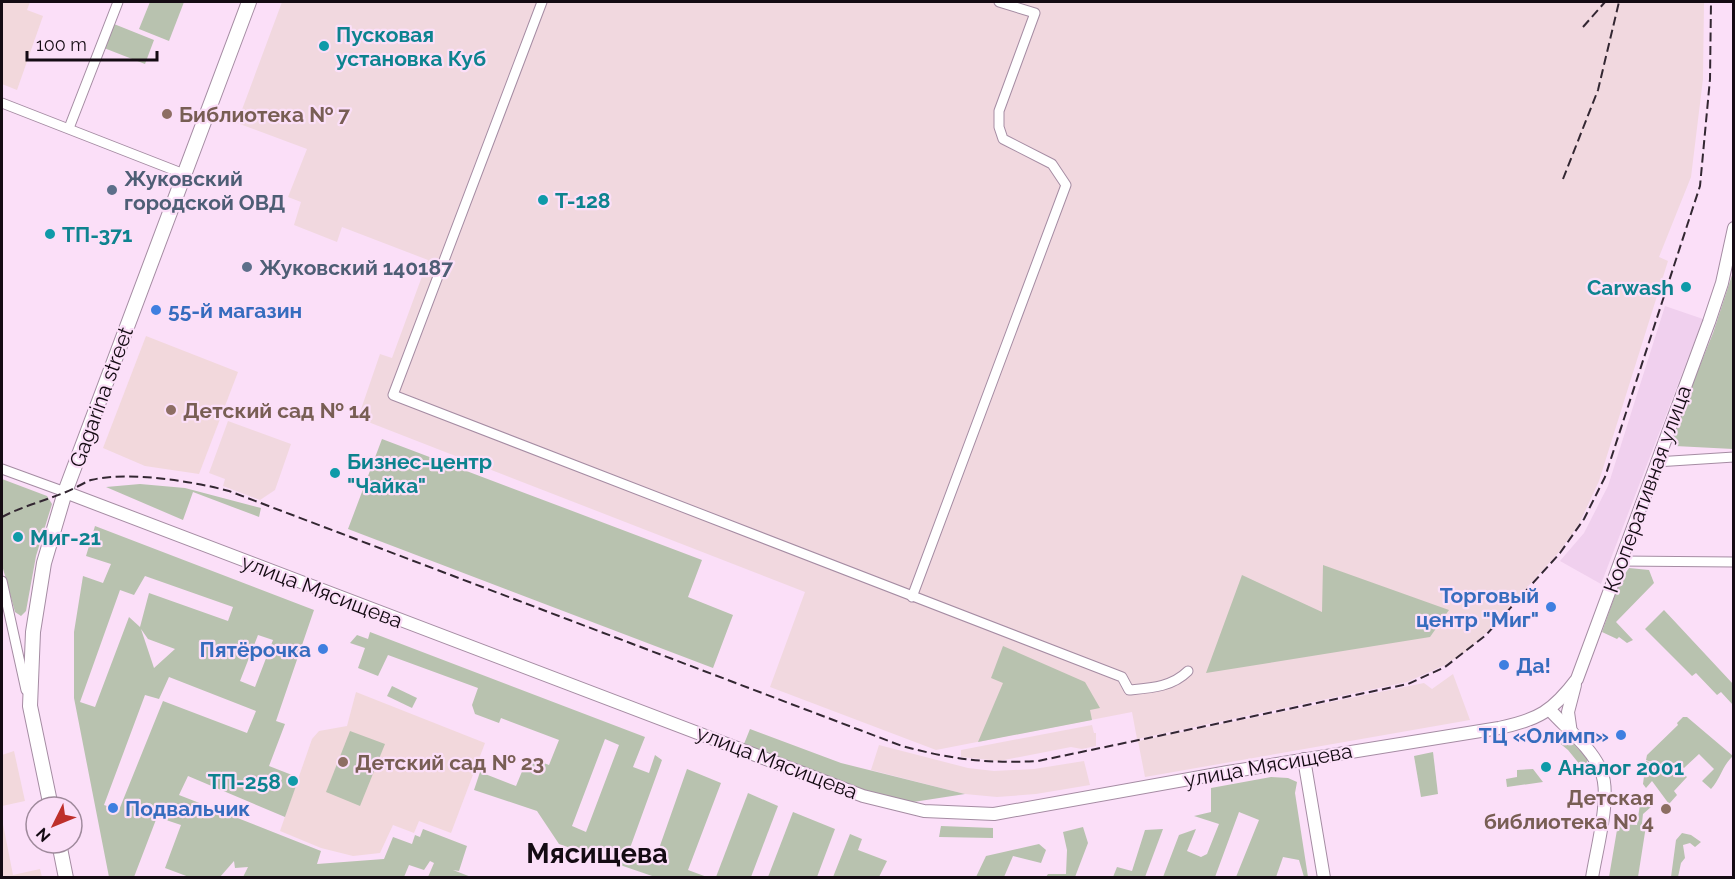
<svg xmlns="http://www.w3.org/2000/svg" width="1735" height="879" font-family="Raleway,sans-serif">
<rect width="100%" height="100%" fill="#fbdff8"/>
<polygon fill="#f0d0ee" points="1665,306 1703,319 1601,584 1560,561 1584,533 1608,486"/>
<g fill="#f1d8df">
<polygon points="282,2 1704,2 1703,79 1691,177 1659,257 1668,261 1599,481 1579,524 1559,552 1485,634 1465,652 1445,665 1407,682 1137,739 1132,712 936,750 770,687 805,592 358,418 380,354 392,358 428,260 342,227 337,242 294,225 301,202 288,197 307,149 237,123"/>
<polygon points="228,421 291,444 275,490 260,500 223,486 225,479 209,473"/>
<polygon points="1453,674 1470,720 1145,777 1138,741 1424,683 1432,689"/>
<polygon points="1092,725 1094,733 1096,733 1096,746 1082,749 1071,747 999,761 961,757 961,750"/>
<polygon points="879,745 968,768 994,771 1034,769 1084,761 1090,785 1036,794 997,797 965,794 871,770"/>
</g>
<g fill="#f2d8dc">
<polygon points="2,2 30,2 27,10 43,16 17,90 2,84"/>
<polygon points="146,336 238,372 199,474 145,466 103,448"/>
<polygon points="356,692 485,743 451,833 419,821 414,833 393,825 380,853 353,856 321,848 280,831 312,739 319,731 347,726"/>
<polygon points="14,751 25,801 2,806 2,755"/>
<polygon points="2,819 13,875 40,869 42,877 2,877"/>
</g>
<g fill="#b8c2af" fill-rule="evenodd">
<polygon points="150,2 184,2 169,41 139,29"/>
<polygon points="114,24 154,40 145,64 104,48"/>
<polygon points="1733,272 1733,449 1675,446 1670,440 1713,333"/>
<polygon points="382,439 702,560 688,597 733,615 713,668 348,529"/>
<polygon points="2,479 47,496 52,504 36,556 26,611 21,616 15,612 2,565"/>
<polygon points="140,484 185,488 261,508 259,517 193,492 183,520 106,487"/>
<path d="M95,526l219,84 -38,111 9,3 -16,42 23,9 -4,9 8,2 -11,31 -97,-41 -9,19 142,56 -4,13 67,-5 9,-22 19,7 3,-9 5,2 3,-8 44,17 -8,25 -6,-1 18,7h-43l6,-14 -4,-2 -6,9 -15,-5 -5,12h-161l5,-10 -13,1 -1,-7 -14,16h-31l-24,-9 16,-43 -24,-8 -23,60h-25l-35,-179v-66l9,-56 20,7 8,-19 -25,-8zM145,576l88,31 -5,14 -79,-28 -9,34 -11,-10 -34,90 -15,-5 40,-112 14,5zM141,629l7,10 27,10 -21,19zM258,635l15,5 -18,47 -15,-6zM169,677l87,34 -9,22 -84,-32 -44,109 -15,-5 41,-110 14,4z"/>
<polygon points="1323,565 1449,610 1430,637 1206,673 1242,575 1322,612"/>
<polygon points="1629,568 1649,570 1654,583 1616,622 1633,640 1627,643 1619,637 1617,639 1602,632 1620,581"/>
<polygon points="1664,610 1733,684 1733,705 1721,692 1717,695 1696,673 1692,676 1645,629"/>
<path d="M370,632l275,105 -12,30 16,6 6,-18 7,5 -32,88 26,9 31,-88 34,14 -33,87 19,7h-52l-96,-33 -22,-33 -63,-21 6,-18 36,14 12,-29 21,8 10,-25 -58,-22 -2,5 -24,-9 -3,-9 6,-17 -90,-33 -10,21 -20,-8 7,-20 -15,-5 7,-8 11,4zM605,739l14,6 -33,87 -14,-6z"/>
<polygon points="1003,646 1085,682 1100,708 1090,710 1092,720 978,742 1003,683 991,678"/>
<polygon points="392,686 417,698 412,708 387,696"/>
<path d="M1683,717h4l46,39c-11,10 -12,22 -22,33l-9,-8 12,-12 -15,-15 -15,14 -5,-4 -7,7h8l7,6 -13,14 3,4 -8,9 -17,-23 -6,7 -3,-4 3,-23 13,4 -13,-5 1,-5 31,-30 -1,-2z"/>
<polygon points="750,729 841,763 965,794 894,805 742,749"/>
<polygon points="350,731 385,744 360,806 326,792"/>
<polygon points="1555,731 1565,735 1587,758 1587,764 1581,766 1568,750 1546,732"/>
<polygon points="1433,752 1438,794 1421,797 1414,756"/>
<polygon points="1533,769 1543,782 1507,787 1506,779 1517,777 1517,770"/>
<polygon points="1271,777 1288,778 1297,782 1295,793 1308,877 1304,877 1299,860 1283,857 1276,877 1236,877 1259,820 1239,812 1215,877 1163,877 1179,835 1196,829 1187,851 1201,857 1207,854 1219,824 1194,816 1211,812 1211,788"/>
<polygon points="748,793 778,806 751,877 716,877"/>
<polygon points="1641,797 1651,807 1643,814 1642,823 1646,826 1638,877 1609,877 1618,824 1637,825"/>
<polygon points="793,812 835,829 817,877 768,877"/>
<polygon points="941,826 993,828 993,838 939,837"/>
<polygon points="1083,827 1088,843 1075,877 1046,877 1048,874 1066,874 1067,850 1063,832"/>
<polygon points="1163,829 1145,877 1113,877 1117,867 1132,871 1145,830"/>
<polygon points="1682,833 1691,835 1701,842 1695,847 1690,843 1683,845 1685,858 1681,863 1678,877 1671,877 1676,840"/>
<polygon points="850,834 862,839 858,850 887,861 879,877 833,877"/>
<polygon points="1039,844 1046,850 1041,863 1013,856 1004,877 976,877 986,856"/>
</g>
<g fill="none" stroke-linecap="round" stroke-linejoin="round">
<defs>
<g id="street">
<path d="M542,2l-149,393 729,282 7,13c22,-2 43,-3 59,-19"/>
<polyline points="2,103 184,174"/>
<polyline points="69,128 118,2"/>
<polyline points="1656,462 1734,457"/>
<polyline points="2,469 65,492"/>
<polyline points="1620,561 1734,562"/>
<polyline points="2,581 26,690"/>
<polyline points="912,597 1066,185 1052,164 1003,139 999,127 999,111 1035,13 999,2"/>
</g>
<g id="secondary">
<path d="M65,492l798,304 61,15 70,3 234,-42 271,-44c39,-8 54,-17 78,-49l132,-357 13,-39 12,-55"/>
<path d="M1550,710c16,18 42,38 51,61 11,24 -5,80 -9,107"/>
<polyline points="1571,733 1568,712 1575,685"/>
<polyline points="1304,759 1324,878"/>
</g>
<g id="primary">
<polyline points="51,807 30,706 33,632 44,563 65,492 249,2"/>
<polyline points="59,843 66,878"/>
</g>
</defs>
<use href="#street" stroke="#a58ca3" stroke-width="11"/>
<use href="#secondary" stroke="#a58ca3" stroke-width="14"/>
<use href="#primary" stroke="#a58ca3" stroke-width="16"/>
<use href="#street" stroke="#fff" stroke-width="9"/>
<use href="#secondary" stroke="#fff" stroke-width="12"/>
<use href="#primary" stroke="#fff" stroke-width="14"/>
<g stroke="#332732" stroke-width="2" stroke-dasharray="9 4.5" stroke-linecap="butt">
<polyline points="1583,27 1605,2"/>
<polyline points="1563,179 1598,90 1619,2"/>
<path d="M2,517c21,-11 42,-16 64,-25 8,-3 17,-9 25,-12 37,-9 101,1 138,11l673,255c48,13 86,18 136,15l370,-77 37,-17 41,-32 74,-82 24,-34 21,-42 95,-291 10,-107 1,-77"/>
</g>
</g>
<g fill="#0f9aa8" stroke="#fbdff8" stroke-width="2">
<circle cx="324" cy="46" r="6"/>
<circle cx="543" cy="200" r="6"/>
<circle cx="50" cy="234" r="6"/>
<circle cx="1686" cy="287" r="6"/>
<circle cx="335" cy="473" r="6"/>
<circle cx="18" cy="537" r="6"/>
<circle cx="1546" cy="767" r="6"/>
<circle cx="293" cy="781" r="6"/>
</g>
<g fill="#8d6e63" stroke="#fbdff8" stroke-width="2">
<circle cx="167" cy="114" r="6"/>
<circle cx="171" cy="410" r="6"/>
<circle cx="343" cy="762" r="6"/>
<circle cx="1666" cy="809" r="6"/>
</g>
<g fill="#5c6f8a" stroke="#fbdff8" stroke-width="2">
<circle cx="112" cy="190" r="6"/>
<circle cx="247" cy="267" r="6"/>
</g>
<g fill="#3f7fe0" stroke="#fbdff8" stroke-width="2">
<circle cx="156" cy="310" r="6"/>
<circle cx="1551" cy="607" r="6"/>
<circle cx="323" cy="649" r="6"/>
<circle cx="1504" cy="665" r="6"/>
<circle cx="1621" cy="735" r="6"/>
<circle cx="113" cy="808" r="6"/>
</g>
<g text-anchor="middle" dominant-baseline="central" stroke-width="4.5" stroke-linejoin="round" paint-order="stroke">
<g font-size="21" font-weight="bold" fill="#0d838f" stroke="#fbdff8" text-anchor="start">
<text x="336" y="34">Пусковая<tspan x="336" dy="24">установка Куб</tspan></text>
<text x="555" y="200">Т-128</text>
<text x="62" y="234">ТП-371</text>
<text x="1674" y="287" text-anchor="end">Carwash</text>
<text x="347" y="461">Бизнес-центр<tspan x="347" dy="24">"Чайка"</tspan></text>
<text x="30" y="537">Миг-21</text>
<text x="1558" y="767">Аналог 2001</text>
<text x="281" y="781" text-anchor="end">ТП-258</text>
</g>
<g font-size="21" font-weight="bold" fill="#785e54" stroke="#fbdff8" text-anchor="start">
<text x="179" y="114">Библиотека № 7</text>
<text x="183" y="410">Детский сад № 14</text>
<text x="355" y="762">Детский сад № 23</text>
<text x="1654" y="797" text-anchor="end">Детская<tspan x="1654" dy="24">библиотека № 4</tspan></text>
</g>
<g font-size="21" font-weight="bold" fill="#4e5e75" stroke="#fbdff8" text-anchor="start">
<text x="124" y="178">Жуковский<tspan x="124" dy="24">городской ОВД</tspan></text>
<text x="259" y="267">Жуковский 140187</text>
</g>
<g font-size="21" font-weight="bold" fill="#366cbe" stroke="#fbdff8" text-anchor="start">
<text x="168" y="310">55-й магазин</text>
<text x="1539" y="595" text-anchor="end">Торговый<tspan x="1539" dy="24">центр "Миг"</tspan></text>
<text x="311" y="649" text-anchor="end">Пятёрочка</text>
<text x="1516" y="665">Да!</text>
<text x="1609" y="735" text-anchor="end">ТЦ «Олимп»</text>
<text x="125" y="808">Подвальчик</text>
</g>
<g font-size="21" fill="#140b13" stroke="#fbdff8">
<text transform="translate(101 397) rotate(-70)">Gagarina street</text>
<text transform="translate(1647 489) rotate(-70)">Кооперативная улица</text>
<text transform="translate(322 591) rotate(21)">улица Мясищева</text>
<text transform="translate(777 762) rotate(21)">улица Мясищева</text>
<text transform="translate(1268 765) rotate(-10)">улица Мясищева</text>
</g>
<g font-size="27" font-weight="bold" fill="#140b13" stroke="#fbdff8">
<text x="597" y="853">Мясищева</text>
</g>
</g>
<rect width="1735" height="879" fill="none" stroke="#140b13" stroke-width="6"/>
<g transform="translate(54 825) rotate(227)"><circle r="28" fill="#fbdff8" stroke="#9f8a9c" stroke-width="1.5"/>
<path d="M0-4.5L10 22L0 15L-10 22Z" fill="#be302b"/>
<text y="-9" font-size="16" font-weight="bold" text-anchor="middle" fill="#140b13">N</text>
</g>
<path d="M27 51v9h130v-9" fill="none" stroke="#140b13" stroke-width="3"/>
<text x="36" y="51" font-size="18" fill="#140b13" stroke="#fbdff8" stroke-width="4.5" paint-order="stroke">100 m</text>
</svg>
